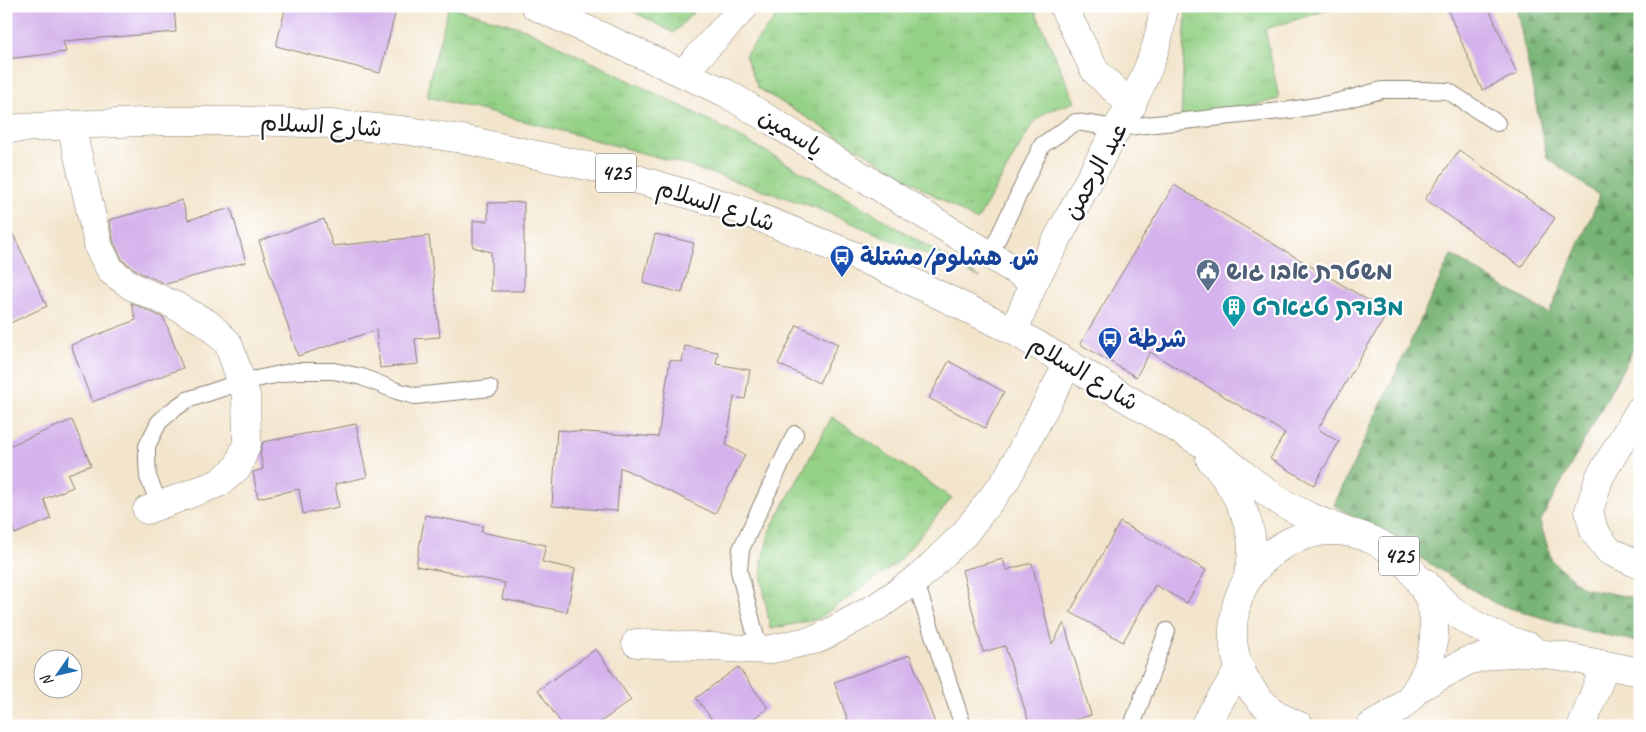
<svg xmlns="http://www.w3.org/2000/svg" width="1646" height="732" font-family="Caveat,'Playpen Sans Arabic','Playpen Sans Hebrew',sans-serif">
<defs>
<pattern id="grass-tufts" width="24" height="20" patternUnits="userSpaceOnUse" patternTransform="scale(1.25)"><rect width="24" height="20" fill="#95d287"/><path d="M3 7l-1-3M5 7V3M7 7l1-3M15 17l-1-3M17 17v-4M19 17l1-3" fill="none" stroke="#80b474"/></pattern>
<pattern id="forest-firs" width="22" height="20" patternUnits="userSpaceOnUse" patternTransform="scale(1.25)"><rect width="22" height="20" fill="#78b474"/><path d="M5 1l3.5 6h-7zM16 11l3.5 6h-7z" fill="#62925e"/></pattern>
</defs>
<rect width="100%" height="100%" fill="#fff"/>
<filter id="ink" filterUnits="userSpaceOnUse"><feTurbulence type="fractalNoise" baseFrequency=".02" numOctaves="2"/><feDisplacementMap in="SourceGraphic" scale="10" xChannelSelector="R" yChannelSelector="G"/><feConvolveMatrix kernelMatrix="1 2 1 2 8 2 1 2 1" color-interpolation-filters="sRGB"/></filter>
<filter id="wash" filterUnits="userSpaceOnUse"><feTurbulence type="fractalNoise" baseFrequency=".0096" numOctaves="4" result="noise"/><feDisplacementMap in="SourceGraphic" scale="20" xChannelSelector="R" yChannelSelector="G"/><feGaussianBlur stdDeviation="1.12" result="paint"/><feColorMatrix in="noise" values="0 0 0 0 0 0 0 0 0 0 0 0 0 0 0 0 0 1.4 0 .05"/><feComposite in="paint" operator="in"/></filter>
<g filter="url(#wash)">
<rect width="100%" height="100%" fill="#f3e5cc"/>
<g fill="url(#grass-tufts)" stroke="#587752">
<polygon points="449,6 525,29 711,121 829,187 981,278 814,207 686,165 555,129 428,97 429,81"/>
<polygon points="623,6 699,6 674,33"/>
<polygon points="785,6 1033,6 1075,102 1048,111 1033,123 977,221 758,88 745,55"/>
<polygon points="1186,6 1341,6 1265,29 1279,99 1181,121"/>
<polygon points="832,417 952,498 897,563 852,595 818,619 770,629 762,579 762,561 770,530"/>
</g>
<polygon fill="url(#forest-firs)" stroke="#4a6848" points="1516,6 1640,6 1640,337 1540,522 1552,561 1583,588 1640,599 1640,642 1590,632 1496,604 1334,505 1451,255 1549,314 1600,196 1547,158"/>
<g id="blocks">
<g fill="#d4b2eb">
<polygon points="6,6 174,6 176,32 63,41 66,52 6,59"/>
<polygon points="286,6 397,6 380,73 276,46"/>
<polygon points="1446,6 1488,6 1517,74 1482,90"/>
<polygon points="1459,150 1555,218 1521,267 1425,199"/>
<polygon points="1174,185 1388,312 1318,429 1339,442 1314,485 1270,459 1285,433 1150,352 1136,377 1080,344"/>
<polygon points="182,200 188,220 231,208 246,262 166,284 141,273 123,261 114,243 109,220"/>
<polygon points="524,202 524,291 491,291 491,252 473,247 473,221 488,221 488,203"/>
<polygon points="6,219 47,306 6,325"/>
<polygon points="324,219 333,246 429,236 440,337 415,339 418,364 380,368 376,330 298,356 259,241"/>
<polygon points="655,234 694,243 682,293 643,283"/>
<polygon points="131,303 164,318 183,368 92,402 71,345 136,320"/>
<polygon points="797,325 838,344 819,383 778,364"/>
<polygon points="685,346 718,352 716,364 750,370 745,399 734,397 726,445 745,455 715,514 620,467 617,511 552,506 557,430 658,437 670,360 682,362"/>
<polygon points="949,361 1004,392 985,428 929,398"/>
<polygon points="72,420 91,465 68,474 73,487 44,499 51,519 15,534 6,514 6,447"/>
<polygon points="356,424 367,477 335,484 339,507 303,514 299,489 258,498 253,472 263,469 260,453 263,442"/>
<polygon points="425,515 483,526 481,532 546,545 542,562 575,569 567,612 502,599 505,583 416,566"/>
<polygon points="1120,522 1206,570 1187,603 1155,585 1123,642 1070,612"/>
<polygon points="1003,559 1006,570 1032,563 1052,644 1064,623 1091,715 1055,726 1030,726 1005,646 983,652 962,570"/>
<polygon points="596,649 631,700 595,726 563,726 538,690"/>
<polygon points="910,655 936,726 850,726 834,682"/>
<polygon points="738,667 768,708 743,726 717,726 696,698"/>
</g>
</g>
</g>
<g filter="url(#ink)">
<use href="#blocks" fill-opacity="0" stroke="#888074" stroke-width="1"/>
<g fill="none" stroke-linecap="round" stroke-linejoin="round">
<defs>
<g id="service">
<polyline points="990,255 1042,145 1076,122 1117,128 1290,110 1329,104 1382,90 1419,90 1448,91 1497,123"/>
<polyline points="160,505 148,477 147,459 147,446 159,422 174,409 187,400 241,382 295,371 334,371 362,377 397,391 415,396 490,388"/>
<polyline points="915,580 963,726"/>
<polyline points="759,649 739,571 741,549 795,434"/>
<polyline points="1133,723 1167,631"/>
</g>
<g id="minor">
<polyline points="535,6 726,93 1034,282"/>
<polyline points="1063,6 1095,71 1132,106"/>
<polyline points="683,73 745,6"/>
<polyline points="71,125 99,248 111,271 133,287 174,305 207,323 228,343 246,395 247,443 238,467 219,483 147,510"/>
<polyline points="1640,410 1600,476 1589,511 1594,531 1609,551 1640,565"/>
<polyline points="636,643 767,650 818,639 878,606 921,576 965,533 1006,480 1068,364"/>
<polyline points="1204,726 1240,668"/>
<polyline points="1582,726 1605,665"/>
</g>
<path id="tertiary" d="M1014,331l20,-49 83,-154c21,-32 45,-83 46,-122"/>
<g id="primary">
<path d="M6,129l65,-4 96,-4h83l81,3 71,6 60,9 144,31 132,39 137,55 139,67 189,113c26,17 49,39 75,56 21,13 44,22 67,31"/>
<path d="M1210,459c21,22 44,63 42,94 -1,9 -3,18 -5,27"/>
<path d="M1424,582c9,9 18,20 28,28 24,18 50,29 78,37"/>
<polyline points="1417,689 1467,661 1496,654 1528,652 1561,656 1640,672"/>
<path d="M1300,726c-7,-3 -15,-6 -21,-10 -25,-16 -45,-48 -46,-78 -1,-20 4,-42 14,-58 3,-6 8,-10 12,-15 13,-15 29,-24 47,-30 46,-14 95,11 117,53 2,4 5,8 7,13 9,29 3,62 -13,87 -10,18 -29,28 -46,38"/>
</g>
</defs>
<use href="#service" stroke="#888074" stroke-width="18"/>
<use href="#minor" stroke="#888074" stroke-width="29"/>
<use href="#tertiary" stroke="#888074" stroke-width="29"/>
<use href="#primary" stroke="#888074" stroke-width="29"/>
<use href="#service" stroke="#fff" stroke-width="16"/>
<use href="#minor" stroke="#fff" stroke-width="28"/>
<use href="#tertiary" stroke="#fff" stroke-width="28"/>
<use href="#primary" stroke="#fff" stroke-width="28"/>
</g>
</g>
<defs>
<symbol id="bus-pin" viewBox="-11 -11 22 30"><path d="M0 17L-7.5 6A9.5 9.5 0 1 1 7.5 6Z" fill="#1a4fb4" stroke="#fff"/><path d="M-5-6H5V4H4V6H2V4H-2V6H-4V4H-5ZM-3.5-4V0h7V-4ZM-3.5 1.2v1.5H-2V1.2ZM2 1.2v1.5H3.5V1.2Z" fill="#fff"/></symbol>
<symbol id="civic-pin" viewBox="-11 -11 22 30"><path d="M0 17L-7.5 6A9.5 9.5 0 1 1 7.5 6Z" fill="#5c6f8a" stroke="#fff"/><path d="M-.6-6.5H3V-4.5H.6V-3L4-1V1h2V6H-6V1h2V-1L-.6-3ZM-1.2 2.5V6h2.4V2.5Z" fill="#fff"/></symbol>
<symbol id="building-pin" viewBox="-11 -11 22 30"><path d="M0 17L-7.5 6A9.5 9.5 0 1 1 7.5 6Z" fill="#0f9aa8" stroke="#fff"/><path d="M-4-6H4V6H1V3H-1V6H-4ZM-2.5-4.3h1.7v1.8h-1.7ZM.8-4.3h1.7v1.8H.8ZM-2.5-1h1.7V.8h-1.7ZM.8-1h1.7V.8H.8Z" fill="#fff"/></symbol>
</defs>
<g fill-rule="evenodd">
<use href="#bus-pin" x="828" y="243" width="28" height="38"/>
<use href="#civic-pin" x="1194" y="257" width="28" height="38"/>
<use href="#building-pin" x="1220" y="293" width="28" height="38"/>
<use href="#bus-pin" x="1096" y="325" width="28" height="38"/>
</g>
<g text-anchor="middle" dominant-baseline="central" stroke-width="4.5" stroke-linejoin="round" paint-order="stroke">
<g fill="#fff" stroke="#606060" stroke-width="1">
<rect x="596" y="153.5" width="40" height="39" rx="4"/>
<rect x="1379" y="536.5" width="40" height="39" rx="4"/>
</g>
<g font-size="22" font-weight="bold" fill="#1c1c1c">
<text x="616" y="173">425</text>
<text x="1399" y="556">425</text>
</g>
<g font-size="24" fill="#1c1c1c" stroke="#fff">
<text transform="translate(321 125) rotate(3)">شارع السلام</text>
<text transform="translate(791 132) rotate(32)">ياسمين</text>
<text transform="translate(1095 171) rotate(-61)">عبد الرحمن</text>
<text transform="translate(716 205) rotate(18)">شارع السلام</text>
<text transform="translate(1084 373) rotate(31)">شارع السلام</text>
</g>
<g font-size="24" font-weight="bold" fill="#164399" stroke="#fff" text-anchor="start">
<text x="860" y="257">ش. هشلوم/مشتلة</text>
<text x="1128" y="339">شرطة</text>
</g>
<g font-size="24" font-weight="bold" fill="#4e5e75" stroke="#fff" text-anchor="start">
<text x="1226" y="271">משטרת אבו גוש</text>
</g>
<g font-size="24" font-weight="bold" fill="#0d838f" stroke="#fff" text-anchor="start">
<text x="1252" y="307">מצודת טגארט</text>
</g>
</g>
<rect width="1646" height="732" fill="none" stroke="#fff" stroke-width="25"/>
<g transform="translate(58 674) rotate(236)"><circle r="24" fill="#ffffff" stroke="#a4a4a4"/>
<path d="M0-4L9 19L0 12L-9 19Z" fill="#1f6fb2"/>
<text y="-8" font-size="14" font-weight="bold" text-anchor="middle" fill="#1c1c1c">N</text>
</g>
</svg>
